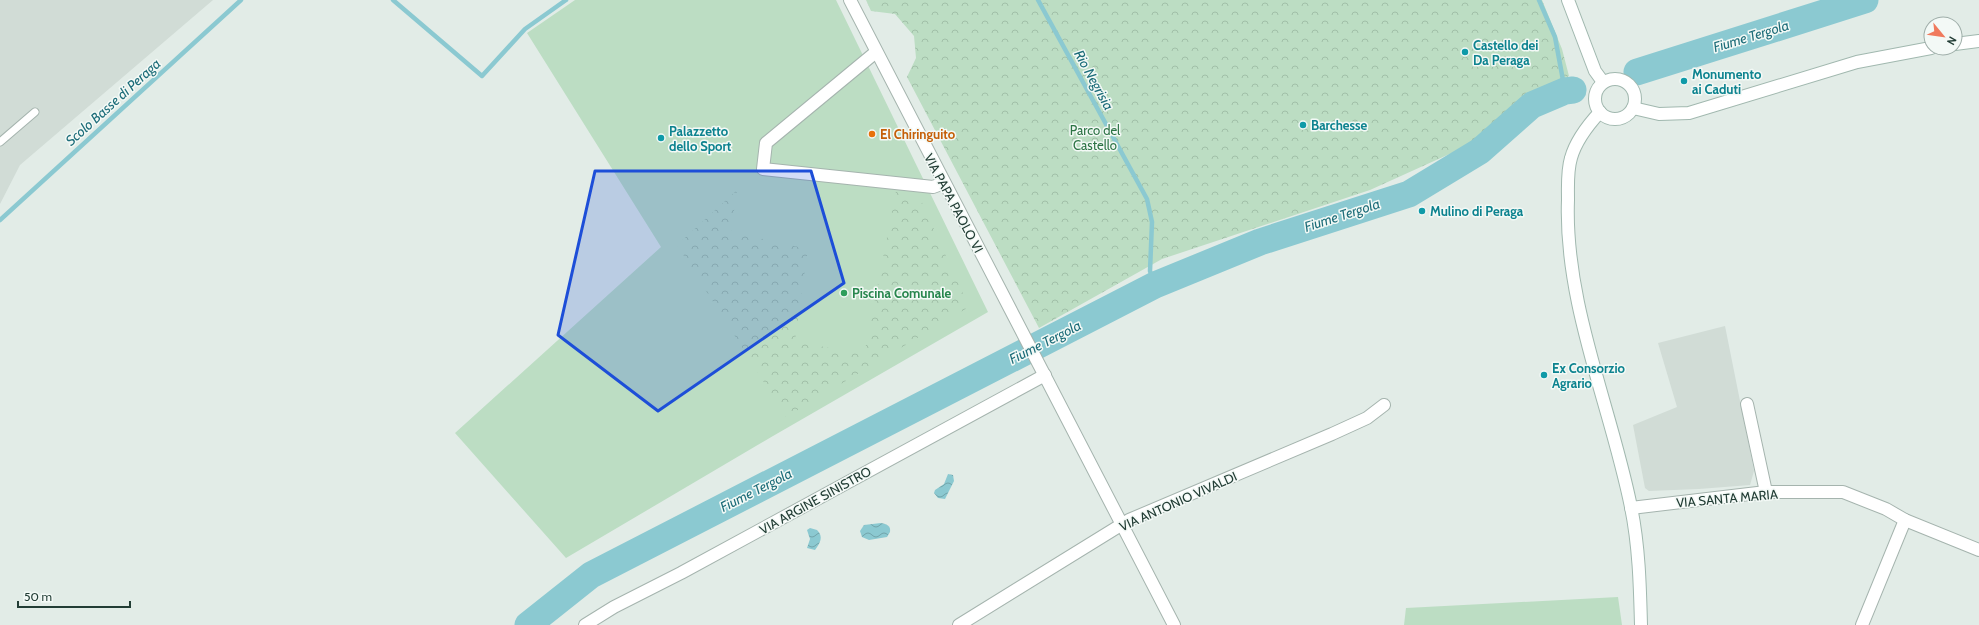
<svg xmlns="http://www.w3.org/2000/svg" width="1979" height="625" font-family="Cabin,sans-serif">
<defs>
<pattern id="park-crowns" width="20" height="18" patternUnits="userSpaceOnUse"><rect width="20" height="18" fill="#bcddc3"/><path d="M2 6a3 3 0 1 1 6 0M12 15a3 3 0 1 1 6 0" fill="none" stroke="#a1bfa8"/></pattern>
<pattern id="water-waves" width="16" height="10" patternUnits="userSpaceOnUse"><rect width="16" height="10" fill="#8bc9d1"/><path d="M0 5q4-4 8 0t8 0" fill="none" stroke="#71a4aa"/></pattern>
</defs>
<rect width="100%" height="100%" fill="#e2ece7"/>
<g fill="#d1dcd6">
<polygon points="0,0 213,0 20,165 0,204"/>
<polygon points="1725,326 1754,471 1750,485 1699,489 1649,491 1645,488 1633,425 1677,407 1658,343"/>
</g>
<g fill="#bcddc3">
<polygon points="575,0 836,0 988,312 773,436 566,558 455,433 661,247 527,33"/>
<polygon points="1618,597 1622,625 1404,625 1406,608"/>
</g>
<g fill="url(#park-crowns)">
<polygon points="866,0 1542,0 1562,49 1569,76 1526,98 1476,142 1370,190 1162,259 1039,328 907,77 916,58 914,36 895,14 871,11"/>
<polygon points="737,190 731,232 808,249 795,341 864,355 896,191 920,198 969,307 786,417 677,245"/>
</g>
<g fill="url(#water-waves)">
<polygon points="948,474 953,475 954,481 945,499 938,498 934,493 935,490 944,484"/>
<path d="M881,523c6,1 10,3 9,9l-3,5 -18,3 -7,-3 -2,-6 4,-6z"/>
<path d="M810,528l7,2c7,7 3,13 -2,20l-8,-2 3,-9 -3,-9z"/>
</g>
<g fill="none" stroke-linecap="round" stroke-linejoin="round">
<g stroke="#8bc9d1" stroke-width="4.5">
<polyline points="393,0 482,76 525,29 566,0"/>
<polyline points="1038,0 1147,199 1152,222 1150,271 1155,285"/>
<polyline points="1539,0 1555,37 1565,91"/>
<polyline points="0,220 241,0"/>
</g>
<g stroke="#8bc9d1" stroke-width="27">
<polyline points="1637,72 1865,0"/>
<polyline points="528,625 591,575 1155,285 1260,242 1409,194 1480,151 1532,105 1565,91 1573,90"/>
</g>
<defs>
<polyline id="lane" points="0,142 35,112"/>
<g id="street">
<polyline points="850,0 1174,625"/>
<polyline points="876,52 766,143 763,169 933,187 944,183"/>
<polyline points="1747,404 1766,492"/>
<polyline points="1631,508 1766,492 1843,492 1886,509 1905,520 1979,550"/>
<polyline points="585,625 614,607 681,573 1045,375"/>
<polyline points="959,625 1129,520 1332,434 1367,418 1384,405"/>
<polyline points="1862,625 1905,520"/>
</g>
<g id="secondary">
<polyline points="1568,0 1595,71 1603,82"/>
<polyline points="1955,44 1979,41"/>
<circle cx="1615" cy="99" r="20"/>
<polyline points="1633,108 1659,114 1689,113 1857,62 1931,48"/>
<path d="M1600,112c-12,13 -24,28 -29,46 -4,13 -3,28 -3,42 -4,103 43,207 63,307 8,39 9,79 10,118"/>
</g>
</defs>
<use href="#lane" stroke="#a5b4ae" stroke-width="9"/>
<use href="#street" stroke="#a5b4ae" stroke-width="14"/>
<use href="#secondary" stroke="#a1b8af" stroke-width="14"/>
<use href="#lane" stroke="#fff" stroke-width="7"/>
<use href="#street" stroke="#fff" stroke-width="12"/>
<use href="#secondary" stroke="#fff" stroke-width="12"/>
</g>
<path fill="#1d4ed8" fill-opacity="0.2" stroke="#1d4ed8" stroke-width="3" stroke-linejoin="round" d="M595,171h216l33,112 -186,128 -100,-76z"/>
<g fill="#0f9aa8" stroke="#f3f9f6" stroke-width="1.5">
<circle cx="1465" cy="52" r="4"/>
<circle cx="1684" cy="81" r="4"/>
<circle cx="1303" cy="125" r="4"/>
<circle cx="661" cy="138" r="4"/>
<circle cx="1422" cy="211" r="4"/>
<circle cx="1544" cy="375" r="4"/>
</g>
<circle fill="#e8710a" stroke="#f3f9f6" stroke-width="1.5" cx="872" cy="134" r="4"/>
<circle fill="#2e9e5b" stroke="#f3f9f6" stroke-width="1.5" cx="844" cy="293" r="4"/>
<g text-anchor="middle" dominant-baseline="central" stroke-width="3" stroke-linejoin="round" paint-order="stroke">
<g font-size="13" font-weight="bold" fill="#0d838f" stroke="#f3f9f6" text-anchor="start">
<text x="1473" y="45">Castello dei<tspan x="1473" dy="15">Da Peraga</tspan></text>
<text x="1692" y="74">Monumento<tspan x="1692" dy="15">ai Caduti</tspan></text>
<text x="1311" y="125">Barchesse</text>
<text x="669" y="131">Palazzetto<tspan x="669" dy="15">dello Sport</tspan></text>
<text x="1430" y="211">Mulino di Peraga</text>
<text x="1552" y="368">Ex Consorzio<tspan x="1552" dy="15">Agrario</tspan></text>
</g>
<g font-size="13" fill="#2d7445" stroke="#f3f9f6">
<text x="1095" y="130">Parco del<tspan x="1095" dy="15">Castello</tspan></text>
</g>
<g font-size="13" font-weight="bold" fill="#c56008" stroke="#f3f9f6" text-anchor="start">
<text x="880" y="134">El Chiringuito</text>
</g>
<g font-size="13" fill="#223d35" stroke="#f3f9f6">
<text transform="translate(954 203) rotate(62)">VIA PAPA PAOLO VI</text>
<text transform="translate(1727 498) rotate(-5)">VIA SANTA MARIA</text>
<text transform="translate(815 500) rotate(-29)">VIA ARGINE SINISTRO</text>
<text transform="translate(1178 501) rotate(-24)">VIA ANTONIO VIVALDI</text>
</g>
<g font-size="13" font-weight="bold" fill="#27864d" stroke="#f3f9f6" text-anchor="start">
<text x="852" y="293">Piscina Comunale</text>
</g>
<g font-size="14" font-style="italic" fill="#1d6d79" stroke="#f3f9f6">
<text transform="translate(1751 36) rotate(-17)">Fiume Tergola</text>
<text transform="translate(1094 80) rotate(61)">Rio Negrisia</text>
<text transform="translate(113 102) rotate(-42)">Scolo Basse di Peraga</text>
<text transform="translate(1342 215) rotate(-18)">Fiume Tergola</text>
<text transform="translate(1045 342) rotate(-27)">Fiume Tergola</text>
<text transform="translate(756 490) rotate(-27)">Fiume Tergola</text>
</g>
</g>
<g transform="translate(1943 36) rotate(119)"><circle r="19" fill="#f3f9f6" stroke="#9faea9"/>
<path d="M0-3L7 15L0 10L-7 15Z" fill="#f07a5d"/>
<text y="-6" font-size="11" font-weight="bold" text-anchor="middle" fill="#223d35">N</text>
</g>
<path d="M18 601v6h112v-6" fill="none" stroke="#223d35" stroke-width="2"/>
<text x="24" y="601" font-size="12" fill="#223d35" stroke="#f3f9f6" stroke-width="3" paint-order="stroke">50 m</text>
</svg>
